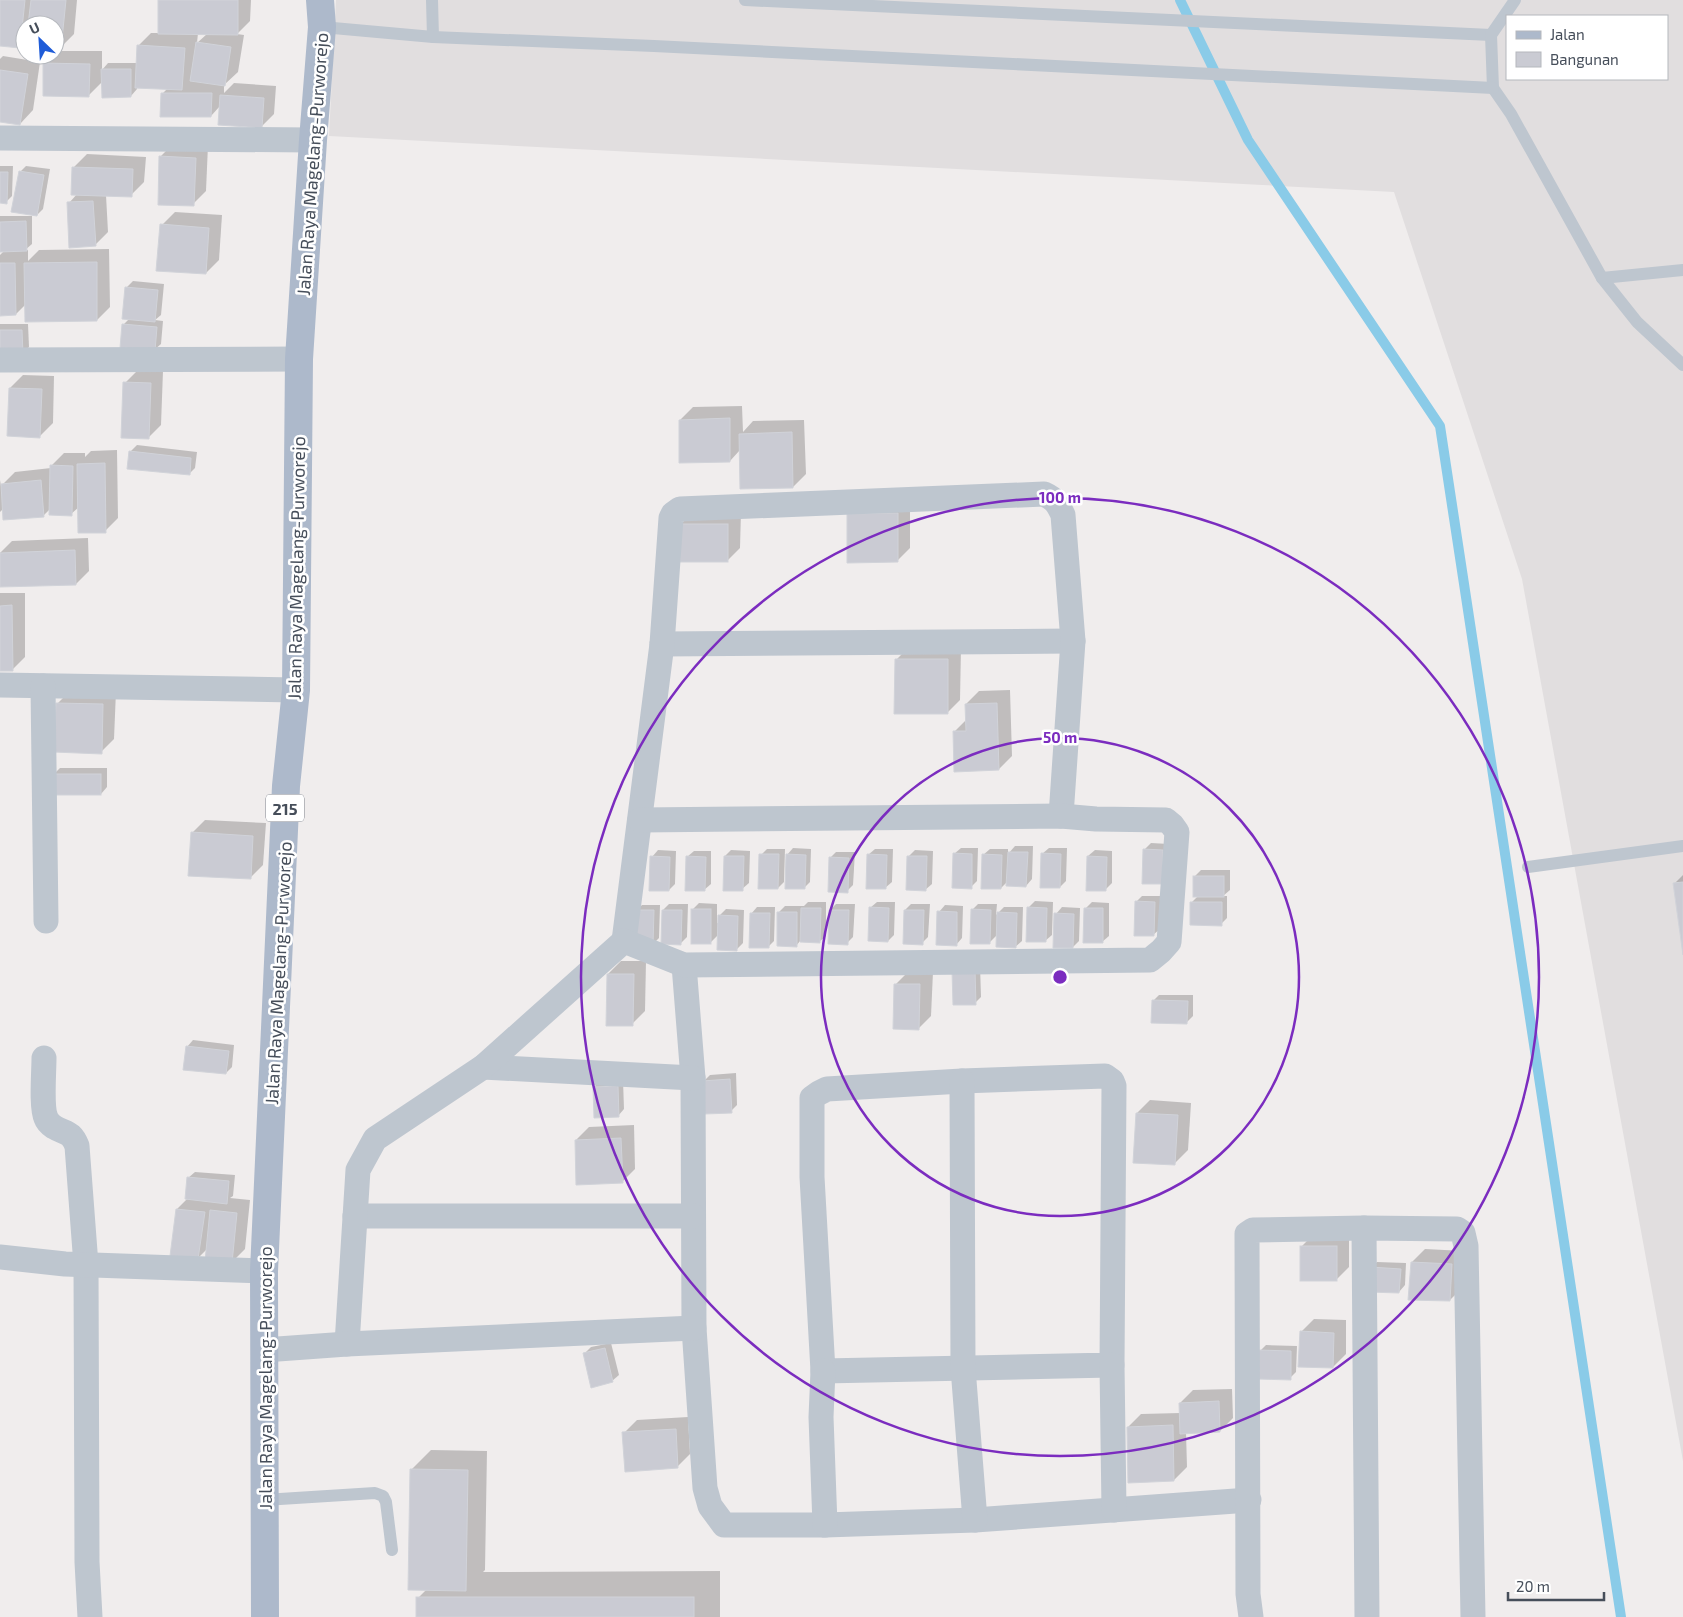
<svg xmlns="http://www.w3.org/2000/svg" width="1683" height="1617" font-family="'Exo 2',sans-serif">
<rect width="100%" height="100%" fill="#f0eded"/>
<path fill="#e1dedf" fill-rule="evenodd" d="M336,0h1347v1461l-161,-882 -128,-387 -1065,-56zM1507,16h160v63h-160z"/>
<g fill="#0003" fill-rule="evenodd">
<polygon points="0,0 77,0 74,34 61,47 55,47 55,25 25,25 25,42 20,47 0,45"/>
<path d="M159,0h92l-1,21 -13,13 7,1 -6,37 -14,13v8l10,-10 42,3 -2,28 -13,13 -41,-21 -9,10 -49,-22 6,-6 -31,-1v2l-6,7 -29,-14 -13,13 -44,-31 13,-13h44v19l6,-7h29l1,-17 13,-13h8zM198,33l9,1 -10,9z"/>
<polygon points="3,56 40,62 33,110 20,124 0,120 0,59"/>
<polygon points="173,144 208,145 206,191 193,204 160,157"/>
<polygon points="87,154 146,157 144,182 131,195 106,195 108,232 95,245 69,203 78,193 74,167"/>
<polygon points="0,166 13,166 12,196 6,202 0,202"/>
<polygon points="26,166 50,169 43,209 37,215 20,172"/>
<polygon points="175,212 222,215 219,260 206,273 162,225"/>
<polygon points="0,216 32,216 32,244 25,250 28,250 28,261 39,250 109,249 110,307 97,320 26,304 16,314 0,315 0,255 4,251 0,251"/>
<polygon points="133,281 164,284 161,315 155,320 163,321 161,344 154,350 124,324 130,318 127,287"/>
<polygon points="0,324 28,324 29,347 23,353 0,354"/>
<polygon points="138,370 163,371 161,425 148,438 125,383"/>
<polygon points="23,375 54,376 53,423 40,436 10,388"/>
<polygon points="742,406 743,432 753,421 804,420 806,474 793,487 740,450 730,461 680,420 693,407"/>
<polygon points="137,445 197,452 195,468 189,474 130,452"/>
<polygon points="117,450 118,518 105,531 79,507 71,514 50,509 43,516 4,508 0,512 0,480 1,486 15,472 51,468 51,466 64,453 85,453 85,457 91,451"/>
<polygon points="910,500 910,548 897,561 861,501"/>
<polygon points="694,511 741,511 740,548 727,561 681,524"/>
<polygon points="88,538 89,571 76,584 0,586 0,553 12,541"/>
<polygon points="0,593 25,593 25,657 12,670 0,670"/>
<polygon points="909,647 961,647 960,700 947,713 896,660"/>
<polygon points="1010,690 1012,756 999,769 954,732 967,719 966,704 979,691"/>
<polygon points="70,691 116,691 114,739 101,752 57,704"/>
<polygon points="60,768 107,768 107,787 101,794 54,774"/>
<polygon points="205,820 266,823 263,865 250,878 192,833"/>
<polygon points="1151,843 1169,844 1162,883 1145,849"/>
<polygon points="1015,846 1033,846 1032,879 1026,886 1008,881 1001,888 983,855 990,849 1008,849 1008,854"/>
<polygon points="793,848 811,849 810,882 804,888 787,855"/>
<polygon points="961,848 978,848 977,881 971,887 954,854"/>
<polygon points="1049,848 1067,848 1066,881 1060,887 1042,854"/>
<polygon points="767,849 785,849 784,882 778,888 761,855"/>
<polygon points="875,849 893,849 892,882 885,888 868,855"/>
<polygon points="658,850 676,851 675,884 669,890 652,857"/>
<polygon points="731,850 750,851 749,883 742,889 725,856"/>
<polygon points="915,850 933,851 932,884 925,890 908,857"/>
<polygon points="1095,850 1112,851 1112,883 1105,890 1088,856"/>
<polygon points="694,851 711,851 711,884 704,890 687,857"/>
<polygon points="836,852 855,852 853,885 847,891 830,858"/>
<polygon points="1201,870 1230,870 1230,890 1223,896 1227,896 1227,918 1221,924 1191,903 1198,896 1195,876"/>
<polygon points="1683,875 1683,947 1674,884"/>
<polygon points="1142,896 1160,896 1160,929 1153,935 1136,902"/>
<polygon points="1035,901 1053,902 1052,935 1045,941 1028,908"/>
<polygon points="808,902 826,902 826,936 819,942 800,941 796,946 779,912 785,906 804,906"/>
<polygon points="877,902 895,902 894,935 888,941 870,908"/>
<polygon points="1092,902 1109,903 1109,936 1102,942 1085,909"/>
<polygon points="699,903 717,904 717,923 719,923 719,916 726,909 744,910 743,943 737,949 719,934 710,943 693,909"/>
<polygon points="669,904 688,904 687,937 681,943 663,910"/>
<polygon points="836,904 855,904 853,937 847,943 830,910"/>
<polygon points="911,904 930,904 928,937 922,943 905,910"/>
<polygon points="978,904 997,904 996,915 1004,907 1023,907 1022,941 1015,947 997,935 989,943 972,910"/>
<polygon points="642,905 660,905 659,938 653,944 636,911"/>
<polygon points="945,905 963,906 962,938 956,945 939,912"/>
<polygon points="757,907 775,907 774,941 768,947 751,914"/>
<polygon points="1062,907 1080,908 1079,941 1073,947 1056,914"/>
<polygon points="621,961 646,961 645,1011 632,1024 608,974"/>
<polygon points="980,964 981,997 975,1003 955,1004"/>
<polygon points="909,971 933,972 931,1016 918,1029 896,984"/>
<polygon points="1159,995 1193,995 1193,1016 1187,1022 1153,1001"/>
<polygon points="193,1040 234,1045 232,1067 226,1073 187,1047"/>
<polygon points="736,1073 737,1105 731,1111 704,1081 710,1075"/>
<polygon points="623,1080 624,1109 618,1116 594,1087 600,1081"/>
<polygon points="1150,1100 1191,1103 1188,1150 1175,1163 1137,1113"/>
<polygon points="634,1125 635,1169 622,1182 576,1140 589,1127"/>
<polygon points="195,1172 235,1175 233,1196 230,1198 250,1200 245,1249 232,1262 208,1248 198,1258 177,1209 188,1198 188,1178"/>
<polygon points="1314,1234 1349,1234 1349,1267 1336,1280 1301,1247"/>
<polygon points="1425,1249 1464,1251 1463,1287 1450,1300 1412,1262"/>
<polygon points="1377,1262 1406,1263 1405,1285 1399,1292 1371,1268"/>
<polygon points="1314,1319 1346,1320 1346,1354 1333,1367 1301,1332"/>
<polygon points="611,1343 619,1375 612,1381 584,1354 591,1347"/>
<polygon points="1266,1345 1297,1346 1296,1372 1290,1378 1260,1351"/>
<polygon points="1232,1389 1233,1418 1220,1431 1186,1432 1187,1467 1174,1480 1128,1427 1141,1414 1180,1413 1180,1403 1193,1390"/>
<polygon points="688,1417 690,1454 677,1467 624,1433 637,1420"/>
<polygon points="431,1450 487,1451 485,1570 483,1572 720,1571 720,1617 418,1617 418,1598 427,1589 411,1470"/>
</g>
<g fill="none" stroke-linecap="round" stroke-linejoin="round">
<polyline stroke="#8acbe8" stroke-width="10" points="1180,0 1248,140 1440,426 1621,1617"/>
</g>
<g fill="#cacbd3" stroke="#d1d3d9">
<polygon points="0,0 25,0 20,48 0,46"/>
<polygon points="31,0 66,0 61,49 55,48 55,25 28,25"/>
<polygon points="158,0 238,0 238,35 158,34"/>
<polygon points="196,42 231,47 225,86 190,81"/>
<polygon points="137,45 185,48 182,90 135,88"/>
<polygon points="43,63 90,64 89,97 43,96"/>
<polygon points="101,69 131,69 131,97 102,98"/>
<polygon points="0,70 28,74 20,125 0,122"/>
<polygon points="161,93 212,93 211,117 160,117"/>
<polygon points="220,95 264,98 262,128 218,125"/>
<polygon points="159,156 196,158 194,206 158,205"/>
<polygon points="72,167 133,169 132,197 71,195"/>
<polygon points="19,171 44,175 37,216 11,212"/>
<polygon points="0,172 8,172 7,204 0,203"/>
<polygon points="93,201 96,246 69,248 67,202"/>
<polygon points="26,221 27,251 0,252 0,222"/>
<polygon points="160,224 209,228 206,274 156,271"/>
<polygon points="97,262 97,321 25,322 24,263"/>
<polygon points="0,263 15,263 16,315 0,316"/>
<polygon points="125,287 158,290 155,322 122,319"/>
<polygon points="122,324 157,327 155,351 120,348"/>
<polygon points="0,330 22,330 23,354 0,355"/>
<polygon points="123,382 151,383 149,439 121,438"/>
<polygon points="9,388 42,389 40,438 7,436"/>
<polygon points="730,418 730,462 679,463 679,420"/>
<polygon points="792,432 793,488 740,489 739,434"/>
<polygon points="129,451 191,458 190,475 127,469"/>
<polygon points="105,463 106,533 78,533 77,464"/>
<polygon points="50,465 73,466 72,516 49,515"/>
<polygon points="41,480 44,517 3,520 1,484"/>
<polygon points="898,513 898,562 847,563 847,514"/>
<rect x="680" y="524" width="48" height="38"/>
<polygon points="75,550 76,585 0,587 0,553"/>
<polygon points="12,605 13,671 0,671 0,606"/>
<polygon points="895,659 948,659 948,714 894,714"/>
<polygon points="56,703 103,704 102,754 54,752"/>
<polygon points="997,703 999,770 954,772 953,731 966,731 965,704"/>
<rect x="53" y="774" width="48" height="21"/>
<polygon points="191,832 253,836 251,879 188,876"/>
<polygon points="1143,849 1163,850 1162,884 1142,884"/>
<polygon points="1008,852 1028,852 1026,887 1006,886"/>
<polygon points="953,853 972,854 972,889 952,888"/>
<polygon points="1041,853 1061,854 1060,888 1040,888"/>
<polygon points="759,854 779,854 778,889 758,889"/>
<polygon points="786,854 806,855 805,889 785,889"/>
<polygon points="867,854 887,855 886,889 866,889"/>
<polygon points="982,854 1002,855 1001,889 981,889"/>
<polygon points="650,856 670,857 669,891 649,891"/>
<polygon points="686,856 706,857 705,891 685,891"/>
<polygon points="724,856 744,856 743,891 723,891"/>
<polygon points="907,856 927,856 926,891 906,890"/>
<polygon points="1087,856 1107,857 1106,891 1086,891"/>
<polygon points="829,857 849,858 848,893 828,892"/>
<rect x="1193" y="876" width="31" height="21"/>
<polygon points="1683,882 1683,955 1673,883"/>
<polygon points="1135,901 1155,902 1154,936 1134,936"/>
<polygon points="1190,902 1222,902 1222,926 1190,925"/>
<polygon points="869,907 889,908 888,942 868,941"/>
<polygon points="1027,907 1047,908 1046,942 1026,942"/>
<polygon points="801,908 821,908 820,943 800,942"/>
<polygon points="1084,908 1103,908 1103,943 1083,943"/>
<rect x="691" y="909" width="20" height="35"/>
<polygon points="971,909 991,910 990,944 970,944"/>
<polygon points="634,910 654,910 653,945 633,945"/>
<polygon points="662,910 682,910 681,945 661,944"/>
<polygon points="829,910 849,910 848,945 828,944"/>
<polygon points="904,910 924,910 923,945 903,944"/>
<polygon points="937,911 957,912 957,946 936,945"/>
<polygon points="777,912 797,912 797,947 777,946"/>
<polygon points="997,912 1017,913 1016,948 996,947"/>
<polygon points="750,913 770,913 769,948 749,948"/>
<polygon points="1054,913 1074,914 1073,948 1053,948"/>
<polygon points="718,915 738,916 737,951 717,950"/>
<polygon points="952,970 975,970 976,1005 953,1005"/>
<polygon points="607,974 634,974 633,1026 606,1026"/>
<polygon points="894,984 920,984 919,1030 893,1029"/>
<polygon points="1152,1000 1188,1001 1187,1024 1151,1023"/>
<polygon points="186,1046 229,1051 226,1074 183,1070"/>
<polygon points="730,1079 732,1113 704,1114 702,1081"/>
<polygon points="618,1086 619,1117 594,1118 593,1087"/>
<polygon points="1136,1113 1178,1115 1175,1165 1133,1163"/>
<polygon points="621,1138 623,1183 576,1185 575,1140"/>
<polygon points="187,1177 229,1181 227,1204 185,1199"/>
<polygon points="176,1209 205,1212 198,1259 170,1256"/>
<polygon points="210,1210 237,1213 232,1263 205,1261"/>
<rect x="1300" y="1246" width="37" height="35"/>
<polygon points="1411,1262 1452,1264 1450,1301 1408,1300"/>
<polygon points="1370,1267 1401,1269 1399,1293 1369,1292"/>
<polygon points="1300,1331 1334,1333 1333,1368 1298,1367"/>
<polygon points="605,1348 613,1382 591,1388 583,1353"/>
<polygon points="1258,1350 1291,1351 1291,1380 1258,1379"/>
<polygon points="1219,1401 1220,1432 1180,1434 1179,1403"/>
<polygon points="1173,1425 1174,1481 1128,1483 1127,1427"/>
<polygon points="676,1429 678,1468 625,1472 622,1432"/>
<polygon points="410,1469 468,1470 466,1591 408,1590"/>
<rect x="416" y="1597" width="278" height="20"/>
</g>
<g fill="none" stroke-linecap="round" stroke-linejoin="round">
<g stroke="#bec6cf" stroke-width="12">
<polyline points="432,0 433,37"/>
<polyline points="745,0 1491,35"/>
<polyline points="1515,0 1491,35 1493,88 1511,114 1602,278 1637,322 1683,365"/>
<polyline points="322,27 433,37 654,46 1493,88"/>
<polyline points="1602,278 1683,270"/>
<polyline points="1528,867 1683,846"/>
<polyline points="264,1500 375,1493 383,1496 386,1502 392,1550"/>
</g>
<g stroke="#bec6cf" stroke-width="25">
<polyline points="0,138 313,140"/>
<polyline points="0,360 299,359"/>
<polyline points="662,644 1073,641"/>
<polyline points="0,685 296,690"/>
<polyline points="43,686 46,921"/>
<path d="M624,941l38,-297 9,-126 2,-4 7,-5 364,-15c11,5 14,10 19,21l10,126 -12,175"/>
<polyline points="684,965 693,1078 694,1328 705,1488 710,1506 724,1525 825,1525 975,1520 1249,1500"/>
<path d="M44,1058c0,14 -3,49 2,60 1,3 5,7 8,9 12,7 17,4 23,19l9,119 1,297 3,55"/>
<polyline points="483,1067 693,1078"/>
<polygon points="1105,1076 1112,1081 1114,1086 1112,1365 823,1371 812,1177 812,1098 819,1093 827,1089 962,1081"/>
<polyline points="962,1081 963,1368 975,1520"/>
<polyline points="355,1216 693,1216"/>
<polyline points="1364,1228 1367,1617"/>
<polyline points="0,1257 65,1264 264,1271"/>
<polyline points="347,1344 358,1170 375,1139 483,1067 624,941 684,965 1150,960 1161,951 1169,942 1177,832 1172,825 1166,820 1096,819 1061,816 640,820"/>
<polyline points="264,1350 347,1344 694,1328"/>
<polyline points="1112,1365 1114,1510"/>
<polyline points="823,1371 821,1417 825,1525"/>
<polyline points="1251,1617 1248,1594 1247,1234 1253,1230 1364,1228 1457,1229 1463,1233 1466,1246 1473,1617"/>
</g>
<polyline stroke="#adb9cb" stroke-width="28" points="265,1617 264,1271 286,786 296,690 299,359 313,140 322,27 320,0"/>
</g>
<g fill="none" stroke="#7b2cbf" stroke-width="2.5">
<circle cx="1060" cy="977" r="239"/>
<circle cx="1060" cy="977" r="479"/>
</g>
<g text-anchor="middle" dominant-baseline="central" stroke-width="5" stroke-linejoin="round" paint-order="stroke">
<rect fill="#fff" stroke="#7e838c" stroke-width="1" x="266" y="794.5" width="38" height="27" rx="4"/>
<g font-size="16" font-weight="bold" fill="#464e5a">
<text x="285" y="808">215</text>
</g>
<g font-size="18" fill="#464e5a" stroke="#fff">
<text transform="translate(312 164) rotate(-86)">Jalan Raya Magelang-Purworejo</text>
<text transform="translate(296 568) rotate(-89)">Jalan Raya Magelang-Purworejo</text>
<text transform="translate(278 973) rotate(-87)">Jalan Raya Magelang-Purworejo</text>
<text transform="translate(265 1378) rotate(-90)">Jalan Raya Magelang-Purworejo</text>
</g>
</g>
<circle cx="1060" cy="977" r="8" fill="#7b2cbf" stroke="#fff" stroke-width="2.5"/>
<g font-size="15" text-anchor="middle" font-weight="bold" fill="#7b2cbf" stroke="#fff" stroke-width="5" stroke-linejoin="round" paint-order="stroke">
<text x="1060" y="503">100 m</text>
<text x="1060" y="743">50 m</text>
</g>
<rect x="1506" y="15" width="162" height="65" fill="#ffffff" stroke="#b5b8bd"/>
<rect x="1516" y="31" width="25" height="8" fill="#adb9cb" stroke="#b5b8bd"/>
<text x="1550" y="40" font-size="15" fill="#464e5a">Jalan</text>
<rect x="1516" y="52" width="25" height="15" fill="#cacbd3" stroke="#b5b8bd"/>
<text x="1550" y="65" font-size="15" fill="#464e5a">Bangunan</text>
<g transform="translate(40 40) rotate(335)"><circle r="24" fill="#ffffff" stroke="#b5b8bd"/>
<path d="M0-4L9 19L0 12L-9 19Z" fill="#1f5cd8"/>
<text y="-8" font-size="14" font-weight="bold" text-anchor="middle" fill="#464e5a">U</text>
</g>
<path d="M1508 1592v8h96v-8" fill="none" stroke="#464e5a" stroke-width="2.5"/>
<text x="1516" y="1592" font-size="15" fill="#464e5a" stroke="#ffffff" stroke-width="4" paint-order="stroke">20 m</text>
</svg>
